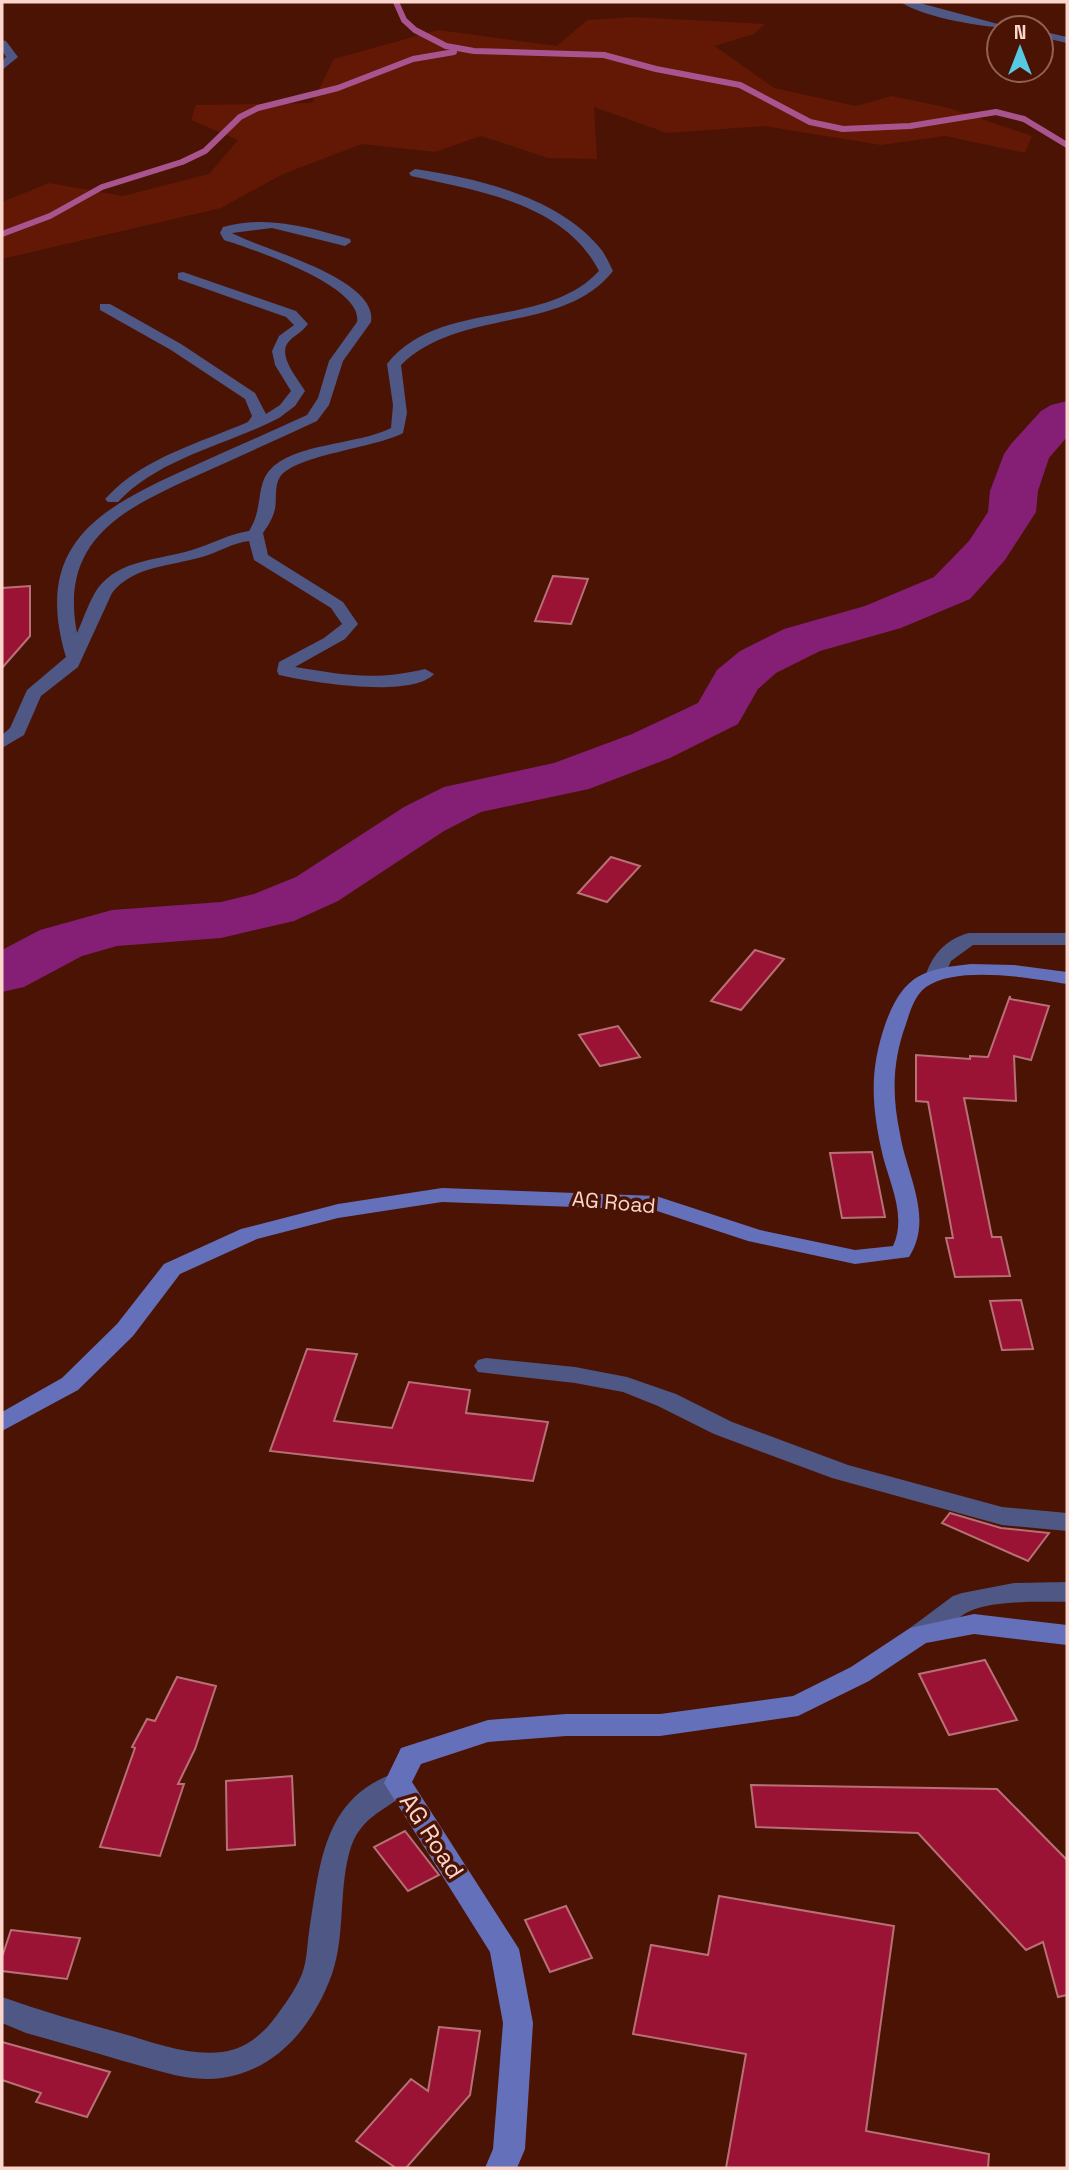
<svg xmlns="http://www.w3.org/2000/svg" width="1069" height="2170" font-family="'Space Grotesk',sans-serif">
<rect width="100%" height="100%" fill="#4b1304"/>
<polygon fill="#621804" points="635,17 765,24 754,34 715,46 774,88 856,106 892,96 949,108 1032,136 1025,153 945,136 881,145 764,126 667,133 594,107 597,159 548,158 481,136 435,152 362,144 283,174 221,208 2,259 2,202 49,183 123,196 209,174 238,140 191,120 196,105 312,103 334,59 438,30 557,46 587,20"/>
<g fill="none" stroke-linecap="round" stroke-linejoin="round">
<g stroke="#a8558f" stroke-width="6">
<polyline points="396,2 404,20 415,30 446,46 474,51 604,55 656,69 740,85 810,122 843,129 910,126 996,112 1024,119 1067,145"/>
<polyline points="2,234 50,216 102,187 182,162 205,151 240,117 258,108 338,88 413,59 454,52"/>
</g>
<polygon fill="#851e75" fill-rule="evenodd" points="1067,401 1067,437 1049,458 1038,491 1036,512 1005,560 970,599 901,628 820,651 776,673 758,689 738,724 670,758 589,789 481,812 444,831 338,901 294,921 221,938 117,946 82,956 24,987 2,992 2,950 40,930 112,910 221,902 254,894 296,877 404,807 444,787 554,763 632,734 698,703 717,670 740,651 784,629 865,606 934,577 969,541 988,512 990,491 1004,454 1011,444 1041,411 1051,405"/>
</g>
<g fill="#9b1334" stroke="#b77176" stroke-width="2">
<polygon points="553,576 588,579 571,624 535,621"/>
<polygon points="30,586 30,636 2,668 2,588"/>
<polygon points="611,857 640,866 607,902 578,893"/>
<polygon points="755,950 784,959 741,1010 711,1001"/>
<polygon points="1010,996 1010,999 1049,1006 1031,1060 1014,1056 1016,1101 964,1098 992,1237 1001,1237 1010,1276 955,1277 946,1238 953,1238 928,1102 916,1101 916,1055 970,1059 970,1056 988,1057"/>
<polygon points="618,1026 640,1057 600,1066 579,1035"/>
<polygon points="872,1152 885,1217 842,1218 830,1153"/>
<polygon points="1021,1300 1033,1349 1002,1350 990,1301"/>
<polygon points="307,1349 357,1354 334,1421 392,1428 409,1382 470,1390 466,1413 548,1422 533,1481 270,1451"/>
<polygon points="950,1513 1001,1528 1049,1533 1028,1561 942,1523"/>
<polygon points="985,1660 1017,1720 949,1735 919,1674"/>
<polygon points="177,1677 216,1686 195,1749 178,1784 184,1784 160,1856 100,1847 135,1748 132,1747 147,1719 155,1721"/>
<polygon points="292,1776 295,1845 227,1850 226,1781"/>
<polygon points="751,1785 997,1789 1067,1860 1067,1995 1058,1997 1043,1942 1026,1950 918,1833 756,1827"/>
<polygon points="405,1831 439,1875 408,1891 374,1847"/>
<polygon points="719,1896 894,1926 866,2131 989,2154 988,2168 726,2168 746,2054 633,2034 651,1945 708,1955"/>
<polygon points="566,1906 592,1958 550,1972 525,1920"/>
<polygon points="11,1930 80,1938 67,1979 2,1971 2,1957"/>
<polygon points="439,2027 480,2031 470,2095 406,2168 396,2168 356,2141 411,2079 428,2091"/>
<polygon points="2,2042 110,2072 87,2117 36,2102 41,2093 2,2080"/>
</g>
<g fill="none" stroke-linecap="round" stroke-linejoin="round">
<g fill="#4f5785" fill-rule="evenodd">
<path d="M901,2h15l97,26c-26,0 -90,-10 -112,-26z"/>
<polygon points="1041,31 1067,37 1067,43 1041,37"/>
<polygon points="2,40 6,41 18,57 2,70 2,61 6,57 2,50"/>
<path d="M415,169c62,9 143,28 185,79 5,6 9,15 13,23 -49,63 -153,36 -212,94l6,48 -4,20c-28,15 -108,22 -123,44 -6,9 -3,22 -5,32 -2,9 -7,17 -12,24l5,22 75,47 15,22 -13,15 -50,28c49,8 80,14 130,2l9,5c-23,25 -124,8 -155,1l-2,-4 2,-9 45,-24 18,-14 -11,-16 -77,-48 -5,-19c-17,2 -30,11 -47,16 -31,9 -69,9 -90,36l-34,74 -37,29 -17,39 -22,13v-13l8,-7 17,-38 39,-33c-34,-113 34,-149 123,-189 40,-18 79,-35 118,-53l11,-17 11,-37 28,-39c7,-36 -105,-73 -133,-82l-4,-7 3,-6c45,-12 83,0 127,12l1,3 -6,4 -73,-18 -40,5c28,16 147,45 139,89l-28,39 -14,44 -12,16c-37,17 -74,34 -112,51 -75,34 -147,63 -128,161 7,-15 12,-32 21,-45 22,-29 62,-28 94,-38 20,-6 36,-16 57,-19 14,-21 7,-45 20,-60 23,-28 89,-26 122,-43l2,-23 -6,-41c51,-65 157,-34 212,-93 -35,-68 -121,-80 -188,-95l-2,-3z"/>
<path d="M183,272l113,39 12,13c-6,9 -16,12 -21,20 -8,14 12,36 18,47l-10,15 -16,12c-52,27 -120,40 -161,84h-10l-3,-3 3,-3c35,-38 94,-54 140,-74l4,-6 -7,-17 -74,-49 -71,-40v-6h10l71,40 74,49 11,21 14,-9 11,-14 -16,-26 -3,-14 7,-15 15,-11 -8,-8 -108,-38v-6z"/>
<path d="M969,933h98v12h-94l-22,16 -8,18h-14l-3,-4c6,-21 22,-37 43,-42z"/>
<polygon points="486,1358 575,1367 627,1377 676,1394 732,1422 848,1465 1002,1507 1067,1513 1067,1531 1002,1525 832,1478 714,1434 658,1406 623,1392 575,1383 478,1372 474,1366 478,1360"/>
<path d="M1067,1582v20c-29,0 -70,-2 -97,9 -21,9 -35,39 -60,31l-4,-7 4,-7 43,-32 9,-3 52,-10z"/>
<path d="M398,1772l10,3 4,8c-13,25 -48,26 -61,64 -13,40 -5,87 -19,127 -18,50 -54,96 -110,104 -33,5 -67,-9 -99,-17 -32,-10 -65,-19 -97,-28l-24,-10v-26c40,14 81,26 122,37 31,9 65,22 98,18 22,-3 39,-16 52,-33 11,-15 21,-28 28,-45 5,-13 5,-28 7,-42 11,-67 13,-135 89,-160z"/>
</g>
<g fill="#6570ba" fill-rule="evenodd">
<path d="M971,964l43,1 53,7v12c-36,-6 -110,-19 -141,3 -12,9 -16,25 -20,37 -14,38 -14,72 -6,110 7,42 34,84 9,123l-54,7 -107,-23 -94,-31 -212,-8 -104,16 -81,21 -77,35 -47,62 -55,54 -76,41v-19l60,-34 55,-54 47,-60 77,-35 97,-25 104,-16 214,8 104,34 95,20 38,-4c15,-32 -6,-67 -12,-98 -10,-47 -11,-81 5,-126 18,-47 37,-53 85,-58z"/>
<polygon points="974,1614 1067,1625 1067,1645 974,1634 926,1643 869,1681 798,1716 660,1736 566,1736 488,1742 421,1764 412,1782 519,1949 533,2023 525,2149 517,2168 485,2168 493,2149 503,2023 490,1952 384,1783 401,1748 488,1720 566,1714 660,1714 793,1696 851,1667 910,1628"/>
</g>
</g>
<g text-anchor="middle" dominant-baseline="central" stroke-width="7" stroke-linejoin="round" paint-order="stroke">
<g font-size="21" fill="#fbd6cc" stroke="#4b1304">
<text transform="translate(614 1202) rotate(5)">AG Road</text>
</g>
<g font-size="24" fill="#fbd6cc" stroke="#4b1304">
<text transform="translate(432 1836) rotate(57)">AG Road</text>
</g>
</g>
<rect width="1069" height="2170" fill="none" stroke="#fbd6cc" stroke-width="7"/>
<g transform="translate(1020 49)"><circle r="33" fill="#4b1304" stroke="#916154" stroke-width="2"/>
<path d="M0-5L12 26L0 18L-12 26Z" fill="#57c9e3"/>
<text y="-10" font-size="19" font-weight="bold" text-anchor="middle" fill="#fbd6cc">N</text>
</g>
</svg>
